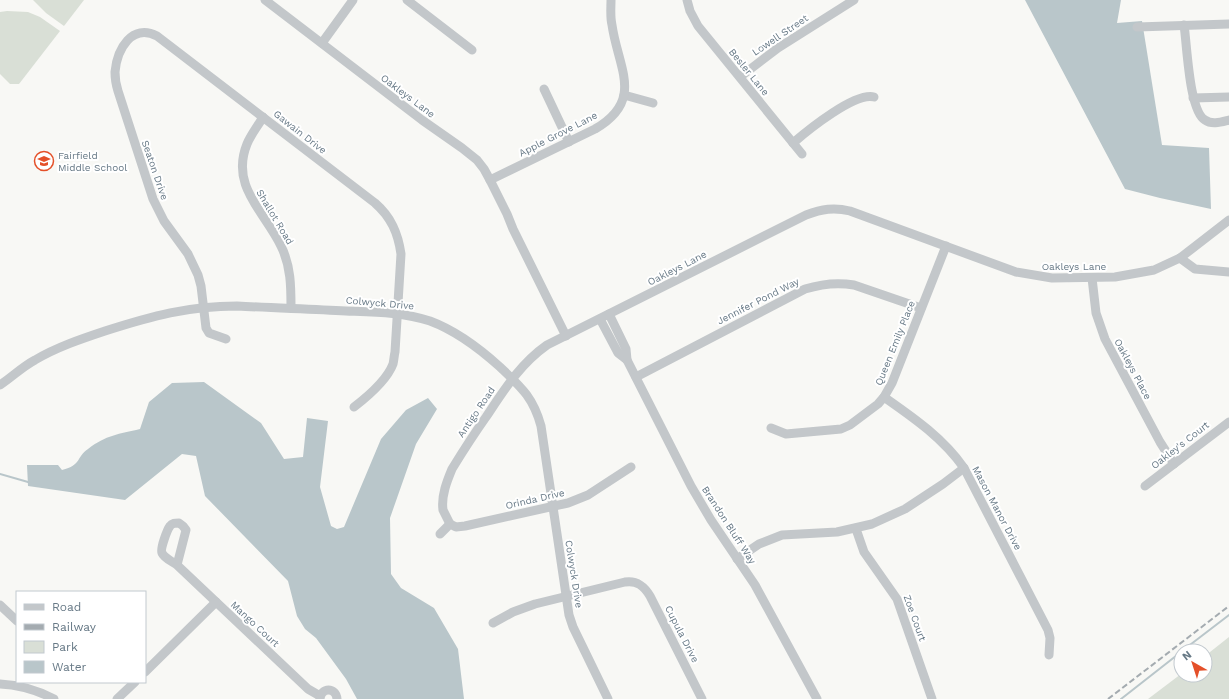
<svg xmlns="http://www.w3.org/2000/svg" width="1229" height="699" font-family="'Work Sans',sans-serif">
<rect width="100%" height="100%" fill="#f8f8f5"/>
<g fill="#d9dfd6">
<polygon points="33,0 84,0 64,26 46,13"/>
<polygon points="7,11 28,12 40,17 60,31 19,84 10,84 0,74 0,12"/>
<polygon points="1229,637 1229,699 1148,699 1181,674 1181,675 1205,675 1205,656"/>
</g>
<g fill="#b9c6ca">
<polygon points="1025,0 1121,0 1117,23 1142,21 1162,145 1209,148 1211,209 1160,198 1125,189"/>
<path d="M204,382l57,41 23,36 19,-2 4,-39 21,3 -8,66 11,39 6,3 7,-2 37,-88 25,-29 22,-12 9,11 -21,35 -26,74 1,56 10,14 33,20 24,41 6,50h-107l-11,-20 -30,-41 -11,-9 -8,-13 -9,-35 -83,-85 -9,-40 -14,-2 -57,46 -97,-14 -1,-21h31l4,5c20,-5 14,-13 26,-21 18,-14 31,-15 52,-20l9,-27 23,-19z"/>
</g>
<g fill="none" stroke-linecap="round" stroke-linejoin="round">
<g stroke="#b9c6ca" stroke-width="2">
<polyline points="0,474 28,482"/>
<polyline points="1182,651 1229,615"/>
<polyline points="1121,699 1181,652"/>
</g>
<g stroke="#c3c7ca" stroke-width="9">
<polyline points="265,0 422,120 462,148 477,160 484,169 490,180 507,214 513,229 566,336"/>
<polyline points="407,0 472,50"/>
<polyline points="687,0 690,11 698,26 802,154"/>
<path d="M1184,25c3,19 5,86 21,95 7,5 16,2 24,0"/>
<polyline points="1137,27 1229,24"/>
<polyline points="322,43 353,0"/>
<polyline points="740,77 778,48 854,0"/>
<polyline points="544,89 569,142"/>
<polyline points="624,95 653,103"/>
<polyline points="1193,98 1229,97"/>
<path d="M263,117c-5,9 -12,17 -16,27 -17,42 17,67 34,102 10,20 10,41 10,62"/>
<path d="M793,143c15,-13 62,-51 81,-46"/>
<path d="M490,180l105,-51c50,-29 23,-61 17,-104 -2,-8 -1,-17 -1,-25"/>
<polyline points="1180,258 1195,269 1229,272"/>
<polyline points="1092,278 1096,313 1105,339 1160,442 1174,464"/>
<polyline points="600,319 618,353 627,360 626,349 609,314"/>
<path d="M226,339l-17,-6 -3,-5 -5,-42 -3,-11 -10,-21 -24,-33 -11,-22 -35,-108c-2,-6 -3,-13 -3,-19 2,-23 17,-49 42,-36l218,167c16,14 23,30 26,51l-6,98c-1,4 -1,8 -2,12 -6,16 -26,33 -39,43"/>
<polyline points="627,360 691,486 711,520 755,585 817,699"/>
<path d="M636,377l169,-88c16,-5 32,-7 49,-4l67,23"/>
<path d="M0,385c12,-8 22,-18 35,-25 22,-13 46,-21 70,-29 47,-15 83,-25 132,-25 36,2 73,3 109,5 28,1 57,1 84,10 27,10 49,27 70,46 21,20 33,30 41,59l28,189 4,12 35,72"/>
<path d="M884,397c30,21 59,41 80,71l84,162 2,8 -1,17"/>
<polyline points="771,428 786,434 841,429 850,425 878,404 884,397 892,383 946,246"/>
<polyline points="1145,486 1229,422"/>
<path d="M450,524c-2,-4 -5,-10 -7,-14 -2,-14 4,-29 9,-41 11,-18 22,-35 34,-52 18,-27 34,-53 61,-72l259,-130c16,-6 28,-8 44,-4l166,61 36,6 63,-1 39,-7 26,-12 49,-38"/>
<polyline points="856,529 864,552 897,599 932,699"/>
<polyline points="440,534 450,524 456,527 465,526 568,503 588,495 631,467"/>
<polyline points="737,559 759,544 782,535 837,532 872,524 905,509 943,484 964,468"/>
<path d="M177,565c-4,-3 -13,-7 -15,-12 -2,-4 5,-23 8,-27 2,-3 5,-3 9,-3l4,3 3,4 -9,35 131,124 12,7"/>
<polyline points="0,605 17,621"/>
<path d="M493,623l20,-11 22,-8 90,-22c12,-2 19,4 25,14l52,103"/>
<polyline points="145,672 216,602"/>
<path d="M0,684c19,1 37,6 54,15"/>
<polyline points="117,699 135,682"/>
<path d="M320,699c1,-12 16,-12 17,0"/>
</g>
<polyline stroke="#a4abb0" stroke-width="2" stroke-dasharray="6 3" stroke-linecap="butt" points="1108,699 1229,606"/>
</g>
<defs>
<symbol id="school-ring" viewBox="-11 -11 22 22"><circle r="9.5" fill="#fff" stroke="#e45029" stroke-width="1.5"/><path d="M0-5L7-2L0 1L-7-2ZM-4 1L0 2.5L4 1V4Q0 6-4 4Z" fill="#e45029"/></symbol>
</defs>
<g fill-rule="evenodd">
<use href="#school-ring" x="33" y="150" width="22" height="22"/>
</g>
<g text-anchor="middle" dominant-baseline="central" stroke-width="4" stroke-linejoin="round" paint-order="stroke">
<g font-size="10" fill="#677986" stroke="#fff">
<text transform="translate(780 35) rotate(-34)">Lowell Street</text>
<text transform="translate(749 72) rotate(51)">Besler Lane</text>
<text transform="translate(408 96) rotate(37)">Oakleys Lane</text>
<text transform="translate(300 132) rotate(38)">Gawain Drive</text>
<text transform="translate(558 134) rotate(-27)">Apple Grove Lane</text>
<text transform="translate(155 170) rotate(71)">Seaton Drive</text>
<text transform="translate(275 217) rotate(59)">Shallot Road</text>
<text x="1074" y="266">Oakleys Lane</text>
<text transform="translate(677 268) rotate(-27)">Oakleys Lane</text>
<text transform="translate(758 301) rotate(-27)">Jennifer Pond Way</text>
<text transform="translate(380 303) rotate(5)">Colwyck Drive</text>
<text transform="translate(895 343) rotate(-68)">Queen Emily Place</text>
<text transform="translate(1133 369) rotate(62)">Oakleys Place</text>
<text transform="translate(476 412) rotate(-56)">Antigo Road</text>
<text transform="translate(1180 445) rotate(-38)">Oakley's Court</text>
<text transform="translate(535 499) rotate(-13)">Orinda Drive</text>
<text transform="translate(997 508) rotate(62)">Mason Manor Drive</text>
<text transform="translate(729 525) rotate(57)">Brandon Bluff Way</text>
<text transform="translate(574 574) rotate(81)">Colwyck Drive</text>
<text transform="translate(915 618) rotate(70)">Zoe Court</text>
<text transform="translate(255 624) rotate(43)">Mango Court</text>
<text transform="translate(682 634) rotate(63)">Cupula Drive</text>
</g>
<g font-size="10" fill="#677986" stroke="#fff" text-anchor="start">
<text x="58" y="155">Fairfield<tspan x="58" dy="12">Middle School</tspan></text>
</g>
</g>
<rect x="16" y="591" width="130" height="92" fill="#ffffff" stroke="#c2c9cf"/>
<rect x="24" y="604" width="20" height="6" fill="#c3c7ca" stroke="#c2c9cf"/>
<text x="52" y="611" font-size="12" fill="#677986">Road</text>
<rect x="24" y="624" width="20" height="6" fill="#a4abb0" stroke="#c2c9cf"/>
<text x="52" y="631" font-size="12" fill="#677986">Railway</text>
<rect x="24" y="641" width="20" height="12" fill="#d9dfd6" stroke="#c2c9cf"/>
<text x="52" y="651" font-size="12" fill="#677986">Park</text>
<rect x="24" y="661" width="20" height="12" fill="#b9c6ca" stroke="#c2c9cf"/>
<text x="52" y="671" font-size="12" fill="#677986">Water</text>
<g transform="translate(1193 663) rotate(321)"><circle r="19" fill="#ffffff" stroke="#c2c9cf"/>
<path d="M0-3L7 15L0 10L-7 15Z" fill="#e45029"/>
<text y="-6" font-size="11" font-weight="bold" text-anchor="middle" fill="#677986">N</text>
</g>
</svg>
